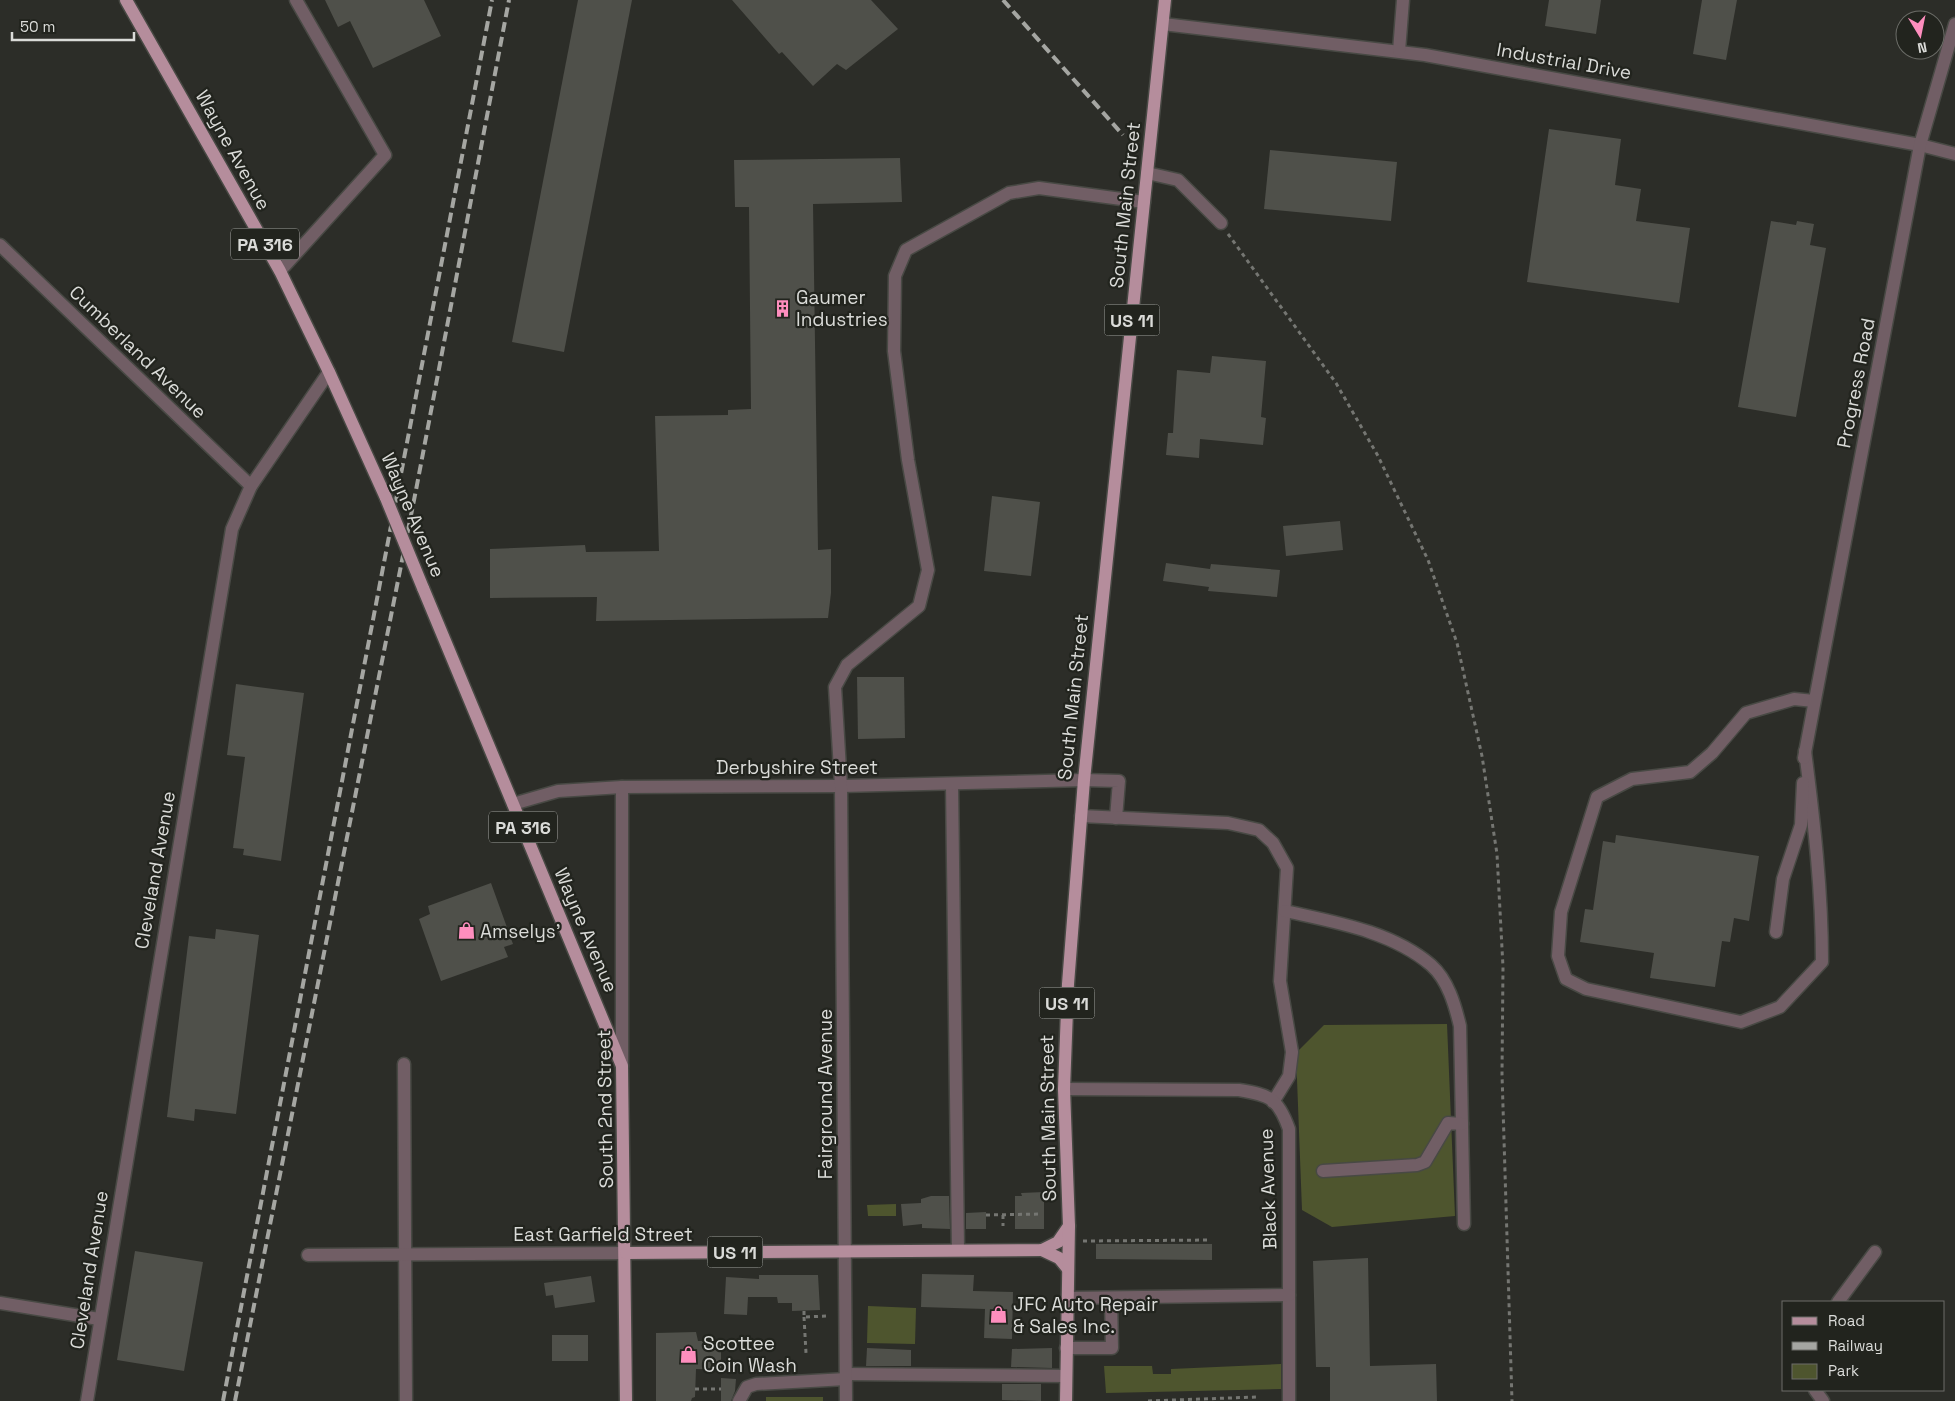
<svg xmlns="http://www.w3.org/2000/svg" width="1955" height="1401" font-family="'Space Grotesk',sans-serif">
<rect width="100%" height="100%" fill="#2c2d28"/>
<g fill="#4e552e">
<polygon points="1447,1024 1455,1216 1332,1227 1302,1210 1296,1053 1324,1025"/>
<polygon points="896,1204 896,1216 868,1216 867,1205"/>
<polygon points="868,1306 916,1308 915,1344 867,1343"/>
<polygon points="1281,1364 1281,1389 1106,1393 1104,1366 1152,1366 1153,1374 1171,1374 1171,1369"/>
<rect x="766" y="1397" width="57" height="4"/>
</g>
<g fill="#4f504a">
<polygon points="325,0 424,0 441,36 373,68 350,21 338,27"/>
<polygon points="578,0 632,0 564,352 512,342"/>
<polygon points="732,0 871,0 898,29 846,70 837,64 813,86 782,52 779,54"/>
<polygon points="1549,0 1601,0 1596,34 1545,26"/>
<polygon points="1702,0 1737,0 1726,60 1693,54"/>
<polygon points="1549,129 1621,139 1615,185 1641,189 1636,221 1690,228 1679,303 1527,282"/>
<polygon points="1270,150 1397,162 1391,221 1264,209"/>
<polygon points="900,158 902,202 813,204 818,550 831,549 831,593 828,618 596,621 597,597 490,598 490,549 585,545 586,552 659,551 655,416 728,415 728,410 751,409 749,207 735,207 734,160"/>
<polygon points="1771,221 1796,225 1797,221 1814,224 1810,245 1826,248 1796,417 1738,407"/>
<polygon points="1212,356 1266,361 1261,417 1266,418 1263,445 1200,439 1199,458 1166,455 1168,433 1173,433 1177,370 1210,373"/>
<polygon points="992,496 1040,502 1031,576 984,571"/>
<polygon points="1340,521 1343,550 1286,556 1283,526"/>
<polygon points="1166,563 1210,569 1211,564 1280,570 1277,597 1208,591 1209,587 1163,581"/>
<polygon points="857,677 904,677 905,738 858,739"/>
<polygon points="236,684 304,693 281,861 243,855 244,849 233,848 245,757 227,755"/>
<polygon points="1616,835 1759,856 1749,921 1734,918 1730,942 1722,941 1715,987 1650,978 1654,953 1580,942 1585,909 1593,910 1603,841 1615,843"/>
<polygon points="491,883 513,944 504,947 508,957 441,981 419,919 430,914 428,906"/>
<polygon points="216,929 259,935 236,1114 195,1109 194,1121 167,1117 189,936 215,939"/>
<polygon points="1044,1192 1044,1229 1015,1229 1015,1196 1022,1196 1021,1193"/>
<polygon points="931,1196 949,1196 950,1229 922,1228 922,1224 903,1226 901,1204 921,1203 921,1199"/>
<polygon points="986,1212 986,1229 966,1229 966,1213"/>
<polygon points="1096,1244 1212,1244 1212,1260 1096,1259"/>
<polygon points="135,1251 203,1262 184,1371 117,1360"/>
<polygon points="1368,1258 1370,1366 1436,1364 1437,1401 1330,1401 1330,1367 1316,1367 1313,1261"/>
<polygon points="922,1274 974,1275 973,1291 1013,1292 1012,1339 984,1338 985,1309 921,1307"/>
<polygon points="759,1275 818,1275 820,1310 792,1311 792,1303 778,1303 777,1297 748,1297 747,1315 724,1314 726,1277 759,1279"/>
<polygon points="591,1276 595,1302 555,1308 553,1295 546,1296 544,1283"/>
<polygon points="696,1332 698,1341 721,1341 721,1370 696,1369 695,1397 692,1398 691,1401 656,1401 656,1333"/>
<rect x="552" y="1335" width="36" height="26"/>
<polygon points="867,1348 911,1350 911,1366 866,1366"/>
<polygon points="1052,1348 1052,1368 1011,1367 1012,1349"/>
<polygon points="721,1378 736,1379 735,1391 731,1401 721,1401"/>
<polygon points="1002,1384 1041,1384 1041,1401 1002,1400"/>
</g>
<g fill="none" stroke-linecap="round" stroke-linejoin="round">
<defs>
<g id="minor">
<polyline points="1163,24 1425,55 1920,145 1955,154"/>
<polyline points="1399,51 1403,0"/>
<polyline points="1147,173 1178,180 1221,223"/>
<polyline points="0,245 251,486"/>
<polyline points="280,271 385,155 296,0"/>
<path d="M1805,751c9,70 17,140 17,211l-42,45 -39,15 -155,-33 -20,-10 -8,-23 3,-44 36,-115 35,-18 58,-7 22,-19 34,-40 48,-14 20,2"/>
<polyline points="1804,758 1920,145 1955,24"/>
<polyline points="952,784 958,1249"/>
<polyline points="622,787 622,1066"/>
<polyline points="513,804 558,791 622,787 841,786 1084,780 1119,781 1116,818"/>
<polyline points="1081,816 1228,823 1259,830 1273,843 1287,868 1280,981 1292,1052 1289,1076 1273,1102"/>
<path d="M1285,911c49,11 106,20 146,54 17,15 24,40 29,61l4,198"/>
<polyline points="1776,932 1783,879 1801,825 1803,783"/>
<polyline points="404,1064 406,1401"/>
<path d="M1064,1089l175,1c31,5 39,8 50,39v272"/>
<polyline points="1323,1171 1417,1165 1425,1162 1448,1123 1462,1124"/>
<polyline points="308,1255 626,1253"/>
<polyline points="1068,1298 1289,1295"/>
<polyline points="1838,1302 1875,1252"/>
<polyline points="0,1303 99,1319"/>
<polyline points="1066,1348 1112,1348 1111,1298"/>
<polyline points="846,1374 1066,1376"/>
<polyline points="1815,1390 1823,1401"/>
<polyline points="87,1401 232,529 251,486 329,372"/>
<polyline points="739,1401 747,1387 756,1384 846,1379"/>
<polyline points="846,1401 841,786 835,687 847,665 919,606 928,570 908,460 894,351 895,276 906,250 1009,193 1039,188 1144,202"/>
</g>
<g id="major">
<polyline points="126,0 280,271 329,372 386,498"/>
<polyline points="423,588 622,1066 626,1401"/>
<polyline points="1042,1250 1059,1258 1068,1269"/>
<polyline points="626,1253 1042,1250 1058,1242 1069,1226"/>
<polyline points="1066,1401 1069,1226 1064,1089 1068,984 1084,780 1165,0"/>
</g>
</defs>
<use href="#minor" stroke="#484944" stroke-width="15"/>
<use href="#major" stroke="#484944" stroke-width="15"/>
<g stroke="#757672" stroke-width="3" stroke-dasharray="4 4" stroke-linecap="butt">
<polyline points="1228,234 1336,383 1378,456 1428,560 1457,643 1482,756 1497,854 1503,967 1502,1074 1512,1401"/>
<polyline points="986,1215 1042,1214"/>
<polyline points="1003,1215 1003,1226"/>
<polyline points="1083,1241 1211,1240"/>
<polyline points="804,1311 804,1317 828,1316"/>
<polyline points="804,1317 806,1353"/>
<polyline points="695,1389 721,1389"/>
<polyline points="1148,1401 1256,1397"/>
</g>
<use href="#minor" stroke="#715e65" stroke-width="12"/>
<use href="#major" stroke="#b58d9c" stroke-width="12"/>
<g stroke="#a5a6a2" stroke-width="4" stroke-dasharray="10 5" stroke-linecap="butt">
<polyline points="1003,0 1123,135"/>
<polyline points="223,1401 492,0"/>
<polyline points="235,1401 416,490 509,0"/>
</g>
<defs>
<polyline id="major-bridge" points="386,498 423,588"/>
</defs>
<use href="#major-bridge" stroke="#484944" stroke-width="15" stroke-linecap="butt"/>
<use href="#major-bridge" stroke="#b58d9c" stroke-width="12"/>
</g>
<defs>
<symbol id="building-bare" viewBox="-9 -9 18 18"><path d="M-4-6H4V6H1V3H-1V6H-4ZM-2.5-4.3h1.7v1.8h-1.7ZM.8-4.3h1.7v1.8H.8ZM-2.5-1h1.7V.8h-1.7ZM.8-1h1.7V.8H.8Z" fill="#fe8ebe" stroke="#22241e" stroke-width="2.5" paint-order="stroke"/></symbol>
<symbol id="shop-bare" viewBox="-9 -9 18 18"><path d="M-5-2.5h2.3a2.7 3.5 0 0 1 5.4 0H5L5.5 6h-11ZM-1.5-2.5h3a1.5 2.3 0 0 0-3 0Z" fill="#fe8ebe" stroke="#22241e" stroke-width="2.5" paint-order="stroke"/></symbol>
</defs>
<g fill-rule="evenodd">
<use href="#building-bare" x="770" y="296" width="25" height="25"/>
<use href="#shop-bare" x="454" y="918" width="25" height="25"/>
<use href="#shop-bare" x="986" y="1302" width="25" height="25"/>
<use href="#shop-bare" x="676" y="1342" width="25" height="25"/>
</g>
<g text-anchor="middle" dominant-baseline="central" stroke-width="4.5" stroke-linejoin="round" paint-order="stroke">
<g fill="#22241e" stroke="#a3a4a0" stroke-width="1">
<rect x="231" y="228.5" width="68" height="31" rx="4"/>
<rect x="1104.5" y="304.5" width="55" height="31" rx="4"/>
<rect x="489" y="811.5" width="68" height="31" rx="4"/>
<rect x="1039.5" y="987.5" width="55" height="31" rx="4"/>
<rect x="707.5" y="1236.5" width="55" height="31" rx="4"/>
</g>
<g font-size="18" font-weight="bold" fill="#dadbd8">
<text x="265" y="244">PA 316</text>
<text x="1132" y="320">US 11</text>
<text x="523" y="827">PA 316</text>
<text x="1067" y="1003">US 11</text>
<text x="735" y="1252">US 11</text>
</g>
<g font-size="19" fill="#dadbd8" stroke="#22241e">
<text transform="translate(1564 61) rotate(10)">Industrial Drive</text>
<text transform="translate(233 150) rotate(61)">Wayne Avenue</text>
<text transform="translate(1125 205) rotate(-84)">South Main Street</text>
<text transform="translate(138 352) rotate(44)">Cumberland Avenue</text>
<text transform="translate(1856 383) rotate(-79)">Progress Road</text>
<text transform="translate(413 515) rotate(67)">Wayne Avenue</text>
<text transform="translate(1073 697) rotate(-84)">South Main Street</text>
<text x="797" y="767">Derbyshire Street</text>
<text transform="translate(155 870) rotate(-80)">Cleveland Avenue</text>
<text transform="translate(586 930) rotate(67)">Wayne Avenue</text>
<text transform="translate(825 1094) rotate(-90)">Fairground Avenue</text>
<text transform="translate(605 1109) rotate(-91)">South 2nd Street</text>
<text transform="translate(1048 1118) rotate(-91)">South Main Street</text>
<text transform="translate(1268 1189) rotate(-92)">Black Avenue</text>
<text x="603" y="1234">East Garfield Street</text>
<text transform="translate(89 1270) rotate(-81)">Cleveland Avenue</text>
</g>
<g font-size="19" fill="#dadbd8" stroke="#22241e" text-anchor="start">
<text x="796" y="297">Gaumer<tspan x="796" dy="22">Industries</tspan></text>
<text x="480" y="931">Amselys'</text>
<text x="1013" y="1304">JFC Auto Repair<tspan x="1013" dy="22">&amp; Sales Inc.</tspan></text>
<text x="703" y="1343">Scottee<tspan x="703" dy="22">Coin Wash</tspan></text>
</g>
</g>
<rect x="1782" y="1301" width="162" height="90" fill="#22241e" stroke="#6c6d68"/>
<rect x="1792" y="1317" width="25" height="8" fill="#b58d9c" stroke="#6c6d68"/>
<text x="1828" y="1326" font-size="15" fill="#dadbd8">Road</text>
<rect x="1792" y="1342" width="25" height="8" fill="#a5a6a2" stroke="#6c6d68"/>
<text x="1828" y="1351" font-size="15" fill="#dadbd8">Railway</text>
<rect x="1792" y="1364" width="25" height="15" fill="#4e552e" stroke="#6c6d68"/>
<text x="1828" y="1376" font-size="15" fill="#dadbd8">Park</text>
<g transform="translate(1920 35) rotate(170)"><circle r="24" fill="#22241e" stroke="#6c6d68"/>
<path d="M0-4L9 19L0 12L-9 19Z" fill="#fe8ebe"/>
<text y="-8" font-size="14" font-weight="bold" text-anchor="middle" fill="#dadbd8">N</text>
</g>
<path d="M12 32v8h122v-8" fill="none" stroke="#dadbd8" stroke-width="2.5"/>
<text x="20" y="32" font-size="15" fill="#dadbd8" stroke="#22241e" stroke-width="4" paint-order="stroke">50 m</text>
</svg>
